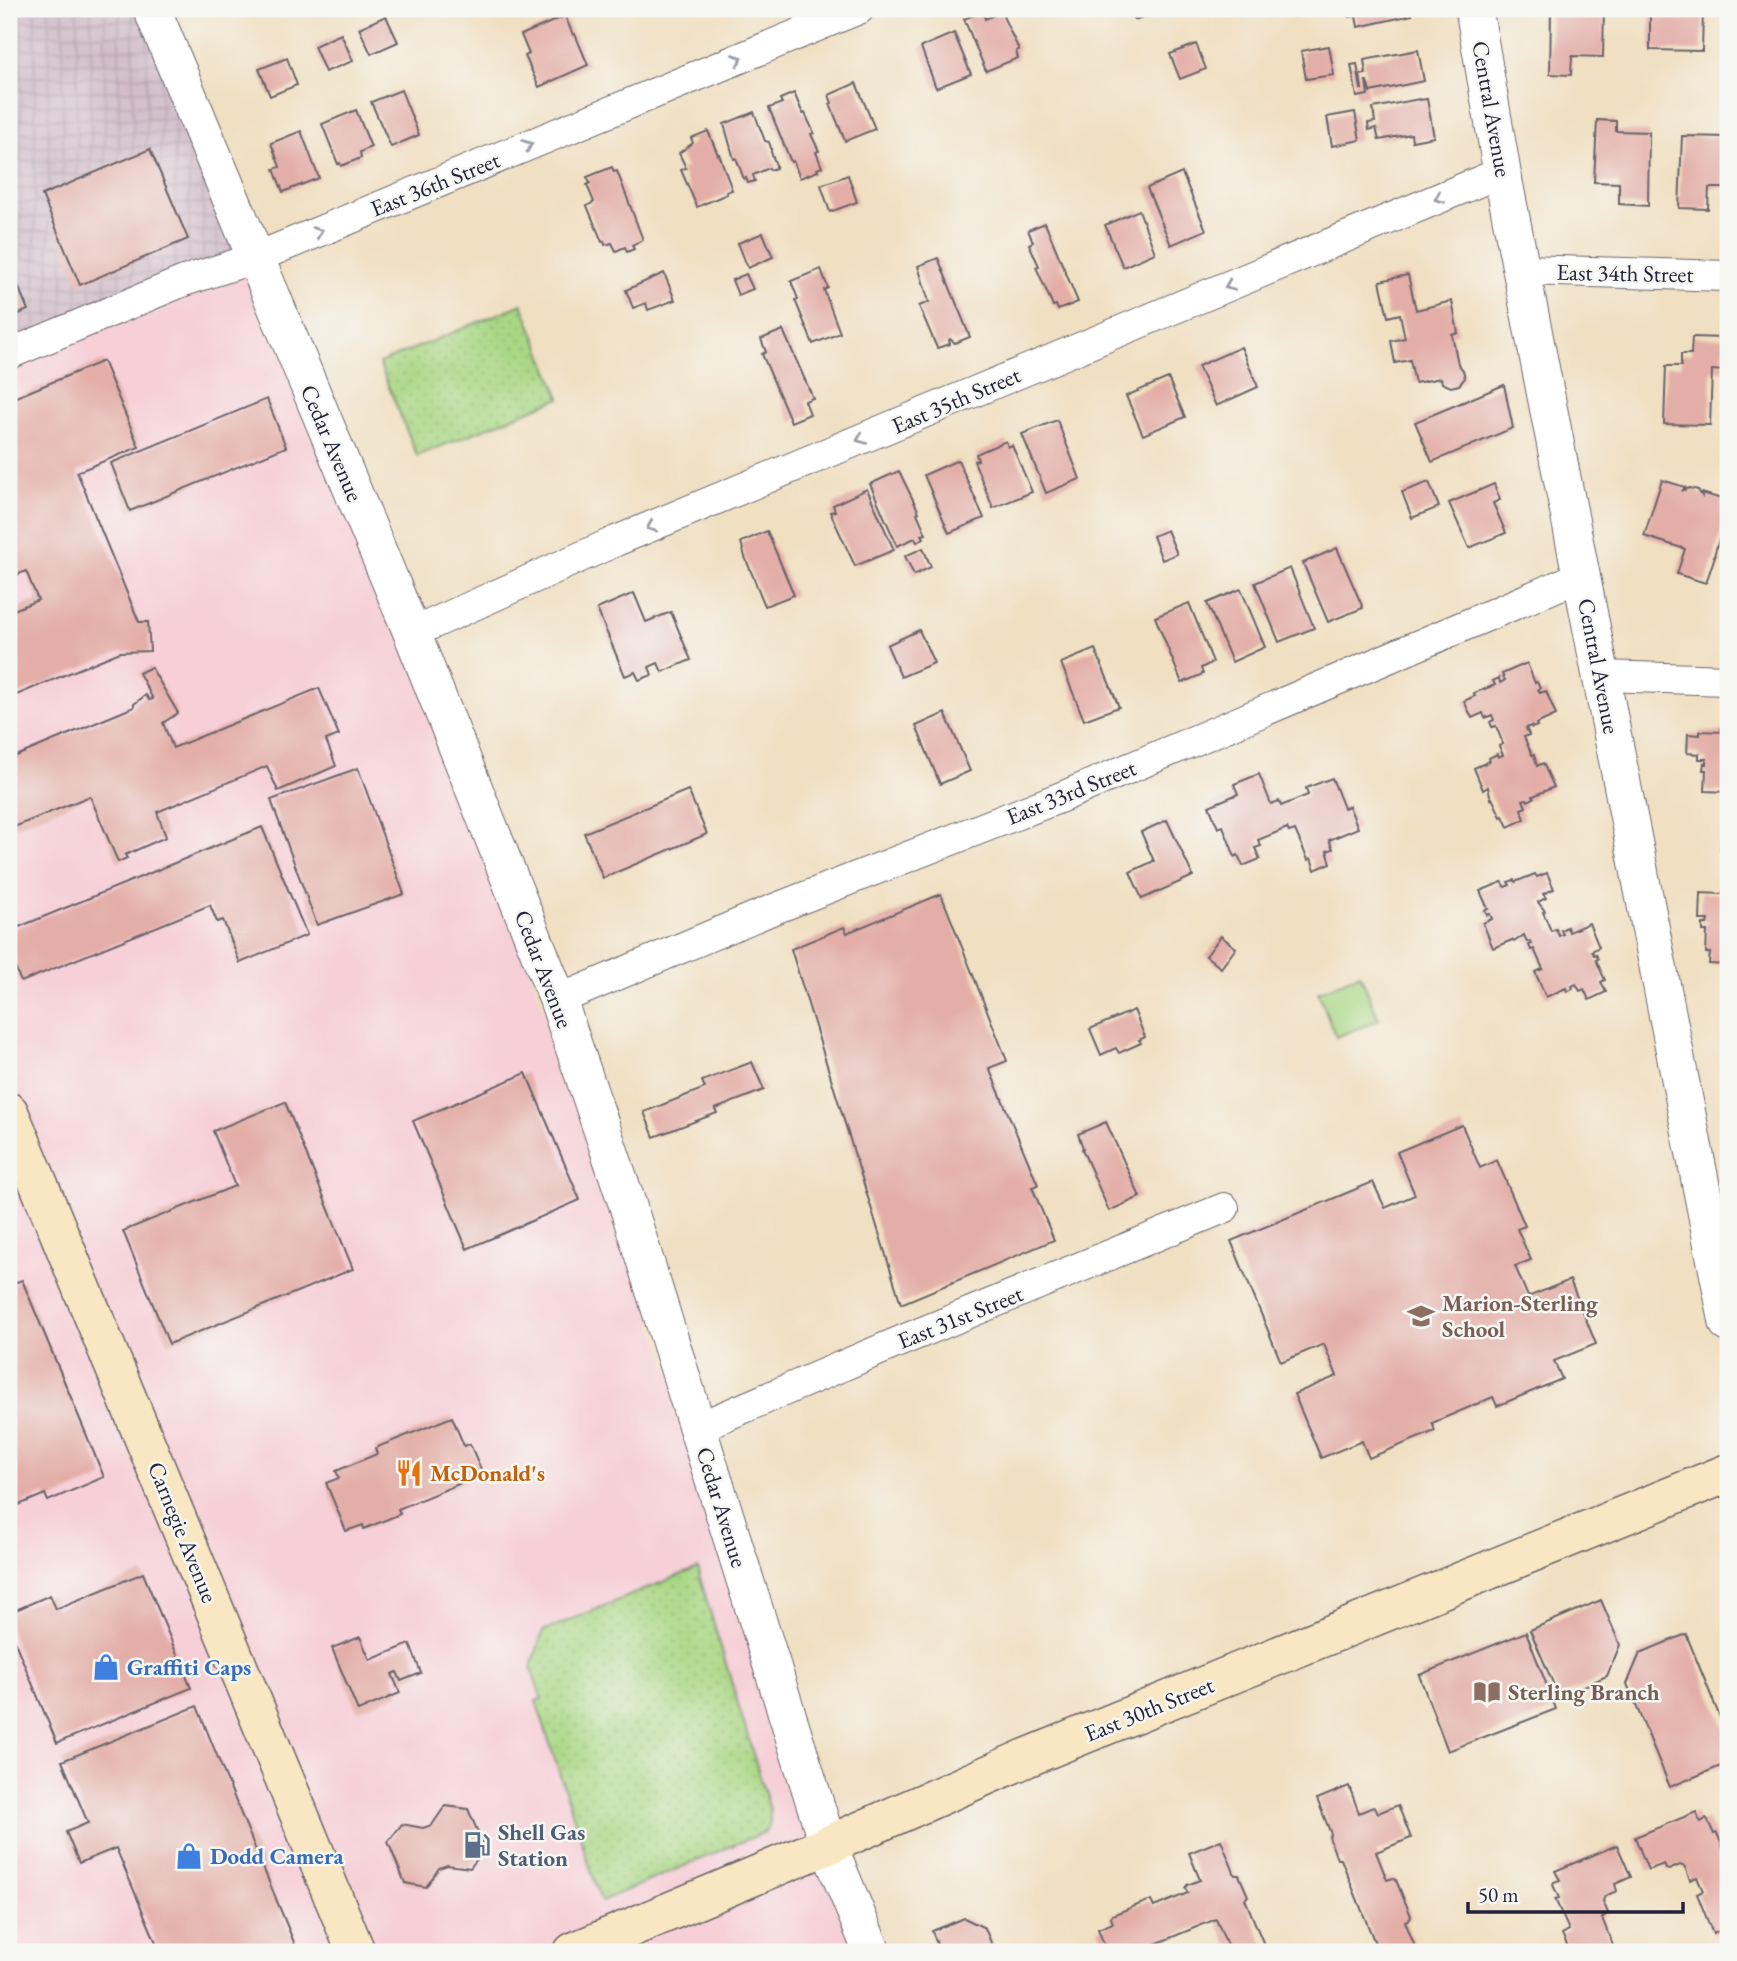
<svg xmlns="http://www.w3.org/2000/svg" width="1737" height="1961" font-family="'EB Garamond',serif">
<defs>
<pattern id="industrial-grid" width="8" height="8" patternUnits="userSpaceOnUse" patternTransform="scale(1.75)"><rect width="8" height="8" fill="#d1bdc9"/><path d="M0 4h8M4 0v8" fill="none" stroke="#b3a2ae"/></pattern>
<pattern id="grass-dots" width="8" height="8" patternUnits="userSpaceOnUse" patternTransform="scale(1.75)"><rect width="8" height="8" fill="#a9d784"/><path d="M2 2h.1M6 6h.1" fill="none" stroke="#91b873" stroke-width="1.8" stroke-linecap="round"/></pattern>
</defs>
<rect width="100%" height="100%" fill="#f6f6f2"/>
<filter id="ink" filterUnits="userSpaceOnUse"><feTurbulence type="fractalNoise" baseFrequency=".0143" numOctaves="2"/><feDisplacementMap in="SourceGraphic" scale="14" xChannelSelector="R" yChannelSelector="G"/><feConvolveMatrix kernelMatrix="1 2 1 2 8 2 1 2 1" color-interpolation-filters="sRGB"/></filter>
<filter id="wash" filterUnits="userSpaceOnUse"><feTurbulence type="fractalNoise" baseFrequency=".00686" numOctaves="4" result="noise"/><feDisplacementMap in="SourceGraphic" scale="28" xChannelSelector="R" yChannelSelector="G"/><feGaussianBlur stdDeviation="1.57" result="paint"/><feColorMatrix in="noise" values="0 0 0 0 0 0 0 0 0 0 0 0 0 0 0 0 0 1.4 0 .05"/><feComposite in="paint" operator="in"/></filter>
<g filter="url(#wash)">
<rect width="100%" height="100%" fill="#f0dfc1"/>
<polygon fill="#f6cfd7" points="255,258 412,633 872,1952 9,1952 9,354"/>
<polygon fill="url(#industrial-grid)" points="9,9 152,9 255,258 9,354"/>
<g fill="url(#grass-dots)" stroke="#667c60" stroke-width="2">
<polygon points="522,304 560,398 417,456 379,363"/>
<polygon points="697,1568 770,1810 770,1824 765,1832 601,1901 536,1701 542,1699 531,1668 543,1631"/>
</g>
<polygon fill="#a9d784" stroke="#667c60" stroke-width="2" points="1360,974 1379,1020 1336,1037 1318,992"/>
<g id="blocks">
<g fill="#e3aea7">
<polygon points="1130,9 1161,9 1135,20"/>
<polygon points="1293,9 1326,9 1326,10 1294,17"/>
<polygon points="1354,9 1410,9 1412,15 1358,27 1356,16 1349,17 1347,10"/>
<polygon points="1551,9 1604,9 1603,57 1572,56 1571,75 1550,74"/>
<polygon points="1650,9 1703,9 1702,51 1650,50"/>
<polygon points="983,11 985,19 1001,12 1019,50 1016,51 1018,58 986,71 964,19"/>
<polygon points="386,16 398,42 371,54 359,28"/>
<polygon points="565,16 573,35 575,34 588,65 539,87 525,56 529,54 521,35"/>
<polygon points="954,33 971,74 936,88 921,47"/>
<polygon points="341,34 353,61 325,72 314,46"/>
<polygon points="1196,44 1206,69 1180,79 1170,54"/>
<polygon points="1329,46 1334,75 1306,79 1301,51"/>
<polygon points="1418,50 1424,81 1370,92 1367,81 1366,81 1368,95 1357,97 1351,65 1357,64 1361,89 1362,89 1360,75 1366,74 1364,60"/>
<polygon points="287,58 297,85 270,96 259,69"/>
<polygon points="856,83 875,129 845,141 830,104 832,103 829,95"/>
<polygon points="401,90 419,135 391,147 371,102"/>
<polygon points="794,93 803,114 805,113 814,133 811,134 819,151 816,152 822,167 817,169 818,171 800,178 793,161 791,162 769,108 782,103 780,99"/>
<polygon points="1419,99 1420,100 1427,99 1434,137 1412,141 1411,134 1379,140 1376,128 1369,130 1368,123 1375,122 1373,108"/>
<polygon points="356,110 371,147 360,152 361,158 341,166 340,163 338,164 322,124"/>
<polygon points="754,112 765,141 769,142 771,148 771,152 776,165 776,168 770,170 769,168 753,175 755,181 748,183 746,178 744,179 736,158 734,159 724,124"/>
<polygon points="1355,112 1360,140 1332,146 1327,117"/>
<polygon points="1597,120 1616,121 1616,131 1649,132 1648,206 1619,204 1619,183 1594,182"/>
<polygon points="301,131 319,178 283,192 274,169 280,167 271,143"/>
<polygon points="708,131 718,155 719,154 732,190 726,192 727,194 697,207 681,170 686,168 679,153 693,143 691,138"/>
<polygon points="1682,136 1728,137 1728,188 1709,188 1708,209 1679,208"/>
<polygon points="150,149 188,239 80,285 42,195"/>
<polygon points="612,167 614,172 617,171 643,240 632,245 634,249 627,252 625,247 616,251 612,243 605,245 604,241 602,242 587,206 594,202 587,185 590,183 587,177"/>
<polygon points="1182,173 1206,230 1171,245 1147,188"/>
<polygon points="848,175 857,202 830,212 821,185"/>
<polygon points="1139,210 1155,253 1123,267 1105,225"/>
<polygon points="1045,223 1078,302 1058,310 1056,305 1053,306 1036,267 1039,266 1029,244 1033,242 1028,230"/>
<polygon points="763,233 773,257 748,268 738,243"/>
<polygon points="938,258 970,337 955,343 950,339 949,340 950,344 937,348 919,306 929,302 918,266"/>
<polygon points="9,264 28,310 9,318"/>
<polygon points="821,269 828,288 824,290 840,333 813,344 795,300 798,299 791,281"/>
<polygon points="664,273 675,300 648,310 646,303 633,308 626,290"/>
<polygon points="746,274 753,289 738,295 732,280"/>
<polygon points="1408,275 1416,310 1452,301 1458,333 1452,335 1458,364 1463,370 1465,378 1459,385 1451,387 1442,383 1441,378 1415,383 1410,360 1395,363 1391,341 1405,338 1400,314 1388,317 1380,281"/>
<polygon points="783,330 813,398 805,401 810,414 791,422 762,354 766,352 761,339"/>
<polygon points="1692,337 1725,338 1725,371 1712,370 1710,425 1664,424 1666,366 1681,366 1681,354 1691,354"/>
<polygon points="1241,347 1258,387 1216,406 1198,366"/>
<polygon points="103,361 139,447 77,472 139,622 148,622 150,651 120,652 9,698 9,612 38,600 26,571 9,578 9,400"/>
<polygon points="1168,378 1185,417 1143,435 1126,396"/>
<polygon points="1504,385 1513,428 1432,462 1415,422"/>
<polygon points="267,399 286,447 130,511 111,463"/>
<polygon points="1057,420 1080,479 1046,493 1022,434"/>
<polygon points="1006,441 1008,447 1012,445 1032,492 993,508 974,461 978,460 976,454"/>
<polygon points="958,460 984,518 949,533 924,475"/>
<polygon points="899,471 919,512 917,513 926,534 922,535 924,538 917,542 915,538 897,546 870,484"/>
<polygon points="1662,480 1685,487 1683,490 1690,488 1698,490 1702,496 1702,493 1728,501 1723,521 1724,522 1714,556 1715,556 1706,583 1677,574 1685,549 1644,536"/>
<polygon points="1429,482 1439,507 1412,518 1402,492"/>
<polygon points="1494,484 1500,500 1493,503 1506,533 1469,548 1449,503"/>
<polygon points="867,489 894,550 855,566 830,512 835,511 833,505"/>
<polygon points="1167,530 1177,554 1162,560 1153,536"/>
<polygon points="767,531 794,595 765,606 745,557 741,542"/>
<polygon points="923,548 931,567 914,575 905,556"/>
<polygon points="1337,548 1363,608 1328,622 1303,563"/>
<polygon points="1290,568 1314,628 1279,642 1255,583"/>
<polygon points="1241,589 1265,647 1232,662 1207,603"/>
<polygon points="634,593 646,622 671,612 691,660 662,672 658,663 649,667 652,675 639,680 635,672 625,676 597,609"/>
<polygon points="1189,603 1213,662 1201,668 1203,674 1182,683 1155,617"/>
<polygon points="919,630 934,663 901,677 887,645"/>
<polygon points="1095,649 1119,707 1084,720 1061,663"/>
<polygon points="1527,663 1535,683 1537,682 1540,688 1538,689 1540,693 1546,691 1556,715 1536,724 1537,726 1532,728 1531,726 1526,728 1529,735 1524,737 1532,755 1534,755 1537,766 1543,763 1554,787 1533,796 1534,798 1528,801 1527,799 1523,800 1526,807 1521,809 1525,819 1508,827 1503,816 1501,817 1492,798 1491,799 1488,787 1483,790 1474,768 1490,761 1489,758 1497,754 1498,757 1503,755 1499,746 1503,744 1496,726 1492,727 1490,722 1494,720 1492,715 1485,718 1483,713 1472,718 1464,701 1475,696 1474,693 1495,685 1493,681 1499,678 1500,683 1505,680 1502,674"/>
<polygon points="151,667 178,713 163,723 173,748 319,688 339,735 326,740 336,766 278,791 267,766 157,812 166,837 125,855 127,858 118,862 90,796 9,829 9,759 134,707 134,704 146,695 149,700 153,699 139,673"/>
<polygon points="945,713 970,771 940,784 916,726"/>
<polygon points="1721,729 1727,730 1728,732 1728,792 1705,791 1706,770 1703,770 1704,763 1706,764 1706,759 1699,759 1699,754 1687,753 1688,734 1700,735 1700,731 1722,732"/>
<polygon points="358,768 404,894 317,925 271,800"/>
<polygon points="1259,774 1271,804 1279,801 1281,806 1308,795 1306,788 1332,778 1344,808 1349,806 1358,828 1329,840 1333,849 1327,851 1331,863 1315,870 1311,858 1308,860 1295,830 1289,832 1287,828 1258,840 1261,846 1255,848 1260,859 1243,866 1238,855 1235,857 1223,826 1218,828 1209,806 1238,794 1234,784"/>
<polygon points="688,790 707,834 603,878 584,833"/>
<polygon points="1167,820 1193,876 1142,899 1130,872 1154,861 1141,832"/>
<polygon points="262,827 307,935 240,963 223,920 217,922 210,905 21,982 9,953 9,931"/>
<polygon points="1721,831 1728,832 1728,850 1720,850"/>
<polygon points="1547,873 1554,889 1543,894 1546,898 1538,902 1545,911 1543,912 1551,931 1556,929 1559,936 1563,934 1561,930 1567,927 1569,932 1589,923 1599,947 1592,951 1594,955 1596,954 1598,959 1596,960 1605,980 1601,982 1606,992 1589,1000 1584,989 1580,991 1576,984 1572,986 1573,989 1567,992 1566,988 1546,997 1535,972 1543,969 1534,949 1531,950 1529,945 1532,944 1530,941 1527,942 1524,935 1514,942 1512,940 1493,948 1483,923 1492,919 1490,914 1487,915 1485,910 1488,909 1480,891 1502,882 1505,887 1510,885 1508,882 1514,880 1515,882 1535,874 1537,877"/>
<polygon points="1723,891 1728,892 1728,965 1709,964 1710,953 1706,953 1707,931 1703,931 1703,924 1707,924 1708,920 1700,920 1701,893 1722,894"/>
<polygon points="941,894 1007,1061 989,1068 1038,1185 1032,1187 1054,1240 901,1304 791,949 844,927 847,933"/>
<polygon points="1221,936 1236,948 1221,968 1206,956"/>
<polygon points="1134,1010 1145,1037 1139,1040 1141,1043 1119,1053 1116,1048 1101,1055 1090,1029"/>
<polygon points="752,1062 764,1090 715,1109 717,1113 654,1137 644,1112 705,1088 702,1081"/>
<polygon points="526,1073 580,1200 467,1249 413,1121"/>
<polygon points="285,1102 353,1269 169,1344 123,1231 235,1186 213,1131"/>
<polygon points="1106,1122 1140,1197 1109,1211 1082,1149 1083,1148 1078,1134"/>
<polygon points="1462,1125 1480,1168 1497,1160 1525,1226 1517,1229 1531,1260 1515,1266 1528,1297 1570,1280 1596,1344 1554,1361 1562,1379 1497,1406 1493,1397 1432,1423 1435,1431 1369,1458 1362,1441 1321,1458 1294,1394 1337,1376 1324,1344 1281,1362 1231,1241 1373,1182 1385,1208 1415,1195 1397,1152"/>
<polygon points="22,1280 104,1477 48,1501 45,1494 9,1509 9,1285"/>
<polygon points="452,1417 464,1446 470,1444 483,1474 398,1509 400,1514 364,1529 363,1525 346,1531 326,1483 339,1478 336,1471 377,1454 375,1448"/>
<polygon points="143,1573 191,1688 57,1743 9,1628 9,1613 50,1595 56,1609"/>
<polygon points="1601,1600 1620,1645 1607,1676 1559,1697 1530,1630"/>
<polygon points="1526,1632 1556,1709 1448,1751 1419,1675"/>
<polygon points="1686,1634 1728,1737 1728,1763 1670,1787 1627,1684 1640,1653"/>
<polygon points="360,1637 370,1660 410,1644 421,1673 401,1681 397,1672 392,1674 400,1693 358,1711 332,1648"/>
<polygon points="197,1706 222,1768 298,1952 160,1952 116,1848 79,1863 66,1832 88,1823 62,1761"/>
<polygon points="1349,1786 1359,1813 1373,1807 1375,1808 1378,1813 1398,1805 1411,1838 1376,1852 1387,1880 1393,1878 1396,1880 1411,1916 1410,1919 1405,1921 1417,1952 1368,1952 1377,1948 1341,1859 1337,1859 1329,1837 1331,1834 1317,1799"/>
<polygon points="445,1806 468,1809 485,1849 470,1868 447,1865 439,1868 426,1887 405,1883 388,1842 402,1824 423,1828 432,1825"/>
<polygon points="1696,1812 1700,1822 1706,1819 1708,1821 1714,1834 1717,1833 1728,1860 1728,1952 1720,1952 1719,1948 1725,1945 1719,1931 1713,1934 1697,1894 1703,1891 1697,1877 1690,1880 1685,1867 1680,1865 1669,1870 1666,1869 1664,1864 1648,1870 1635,1837"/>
<polygon points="1221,1840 1235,1875 1239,1875 1248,1896 1245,1899 1267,1952 1220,1952 1228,1947 1216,1919 1136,1952 1107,1952 1098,1929 1113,1923 1111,1918 1112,1915 1148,1901 1151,1901 1154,1907 1188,1893 1185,1888 1187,1885 1200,1880 1189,1853"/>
<polygon points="1617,1845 1631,1877 1615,1884 1617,1891 1605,1896 1603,1901 1608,1913 1602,1918 1614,1948 1611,1950 1612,1952 1566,1952 1568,1947 1562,1934 1569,1930 1555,1899 1559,1898 1553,1885 1554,1882 1560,1880 1555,1871"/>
<polygon points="964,1918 985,1928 995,1952 940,1952 932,1931"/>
</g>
</g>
</g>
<g filter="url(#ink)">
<use href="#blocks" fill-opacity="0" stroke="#6a646a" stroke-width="2"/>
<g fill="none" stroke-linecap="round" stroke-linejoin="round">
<defs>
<g id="minor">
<polyline points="1523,270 1728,276"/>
<polyline points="9,354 184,281 255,258 859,9"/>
<polyline points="412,633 616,541 1502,172"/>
<polyline points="1602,676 1728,680"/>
<polyline points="558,1000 769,911 1064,796 1581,576"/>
<polyline points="697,1428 903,1340 1224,1208"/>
</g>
<g id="tertiary">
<polyline points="152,9 412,633 558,1000 627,1203 828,1845 872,1952"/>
<polyline points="1474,9 1502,172 1728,1323"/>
</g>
<g id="secondary">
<polyline points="9,1112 356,1952"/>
<polyline points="573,1952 828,1845 1026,1758 1728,1473"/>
</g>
</defs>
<use href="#minor" stroke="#6a646a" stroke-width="32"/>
<use href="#tertiary" stroke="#6a646a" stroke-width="39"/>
<use href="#secondary" stroke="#6a646a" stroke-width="41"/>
<use href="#minor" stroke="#fff" stroke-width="30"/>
<use href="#tertiary" stroke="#fff" stroke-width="37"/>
<use href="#secondary" stroke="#f9e7c3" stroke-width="38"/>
</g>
<defs><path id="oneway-chevron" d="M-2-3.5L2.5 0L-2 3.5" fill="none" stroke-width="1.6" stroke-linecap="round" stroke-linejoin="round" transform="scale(1.75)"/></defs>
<g stroke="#9c9ca7">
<use href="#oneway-chevron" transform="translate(738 59) rotate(-22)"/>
<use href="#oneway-chevron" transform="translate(528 145) rotate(-22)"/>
<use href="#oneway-chevron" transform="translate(1439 198) rotate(157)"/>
<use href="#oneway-chevron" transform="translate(318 232) rotate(-22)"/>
<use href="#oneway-chevron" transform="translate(1229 286) rotate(157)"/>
<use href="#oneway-chevron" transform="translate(861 439) rotate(157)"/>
<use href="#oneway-chevron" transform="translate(651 527) rotate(157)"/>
</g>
</g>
<defs>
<symbol id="school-bare" viewBox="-9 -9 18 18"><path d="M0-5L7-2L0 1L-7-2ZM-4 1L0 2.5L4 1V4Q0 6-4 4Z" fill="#8d6e63" stroke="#f6f6f2" stroke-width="2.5" paint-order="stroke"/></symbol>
<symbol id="restaurant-bare" viewBox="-9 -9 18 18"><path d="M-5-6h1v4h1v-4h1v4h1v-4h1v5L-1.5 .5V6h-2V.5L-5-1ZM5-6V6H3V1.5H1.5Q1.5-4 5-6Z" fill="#e8710a" stroke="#f6f6f2" stroke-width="2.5" paint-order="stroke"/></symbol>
<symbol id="shop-bare" viewBox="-9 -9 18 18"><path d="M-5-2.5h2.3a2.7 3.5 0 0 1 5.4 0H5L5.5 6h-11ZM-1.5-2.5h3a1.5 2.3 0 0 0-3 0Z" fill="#3f7fe0" stroke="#f6f6f2" stroke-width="2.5" paint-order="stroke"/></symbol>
<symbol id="library-bare" viewBox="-9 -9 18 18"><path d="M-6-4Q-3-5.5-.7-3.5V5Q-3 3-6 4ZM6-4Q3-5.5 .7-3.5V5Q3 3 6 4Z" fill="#8d6e63" stroke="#f6f6f2" stroke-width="2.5" paint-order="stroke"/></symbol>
<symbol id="fuel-bare" viewBox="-9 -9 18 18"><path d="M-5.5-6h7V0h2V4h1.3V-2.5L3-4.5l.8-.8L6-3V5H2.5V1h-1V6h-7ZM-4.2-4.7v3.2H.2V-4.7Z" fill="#5c6f8a" stroke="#f6f6f2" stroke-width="2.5" paint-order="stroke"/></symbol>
</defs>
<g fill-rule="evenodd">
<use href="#school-bare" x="1402" y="1297" width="38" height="38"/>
<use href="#restaurant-bare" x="390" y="1454" width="38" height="38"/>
<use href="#shop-bare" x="87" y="1648" width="38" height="38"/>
<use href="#library-bare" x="1468" y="1673" width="38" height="38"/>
<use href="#fuel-bare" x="458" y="1826" width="38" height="38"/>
<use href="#shop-bare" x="170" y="1837" width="38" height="38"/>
</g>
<g text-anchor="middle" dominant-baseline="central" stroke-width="5" stroke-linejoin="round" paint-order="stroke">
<g font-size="23" fill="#22223b" stroke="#f6f6f2">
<text transform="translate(1492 109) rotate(80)">Central Avenue</text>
<text transform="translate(435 184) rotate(-22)">East 36th Street</text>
<text transform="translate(1625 273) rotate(1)">East 34th Street</text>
<text transform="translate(956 400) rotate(-23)">East 35th Street</text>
<text transform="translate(332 443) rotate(67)">Cedar Avenue</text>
<text transform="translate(1599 666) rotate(79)">Central Avenue</text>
<text transform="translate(1071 792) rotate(-22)">East 33rd Street</text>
<text transform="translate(544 969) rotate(69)">Cedar Avenue</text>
<text transform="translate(960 1317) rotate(-22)">East 31st Street</text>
<text transform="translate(722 1507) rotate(73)">Cedar Avenue</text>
<text transform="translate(183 1532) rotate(68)">Carnegie Avenue</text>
<text transform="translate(1149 1709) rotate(-22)">East 30th Street</text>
</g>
<g font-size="23" font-weight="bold" fill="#785e54" stroke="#f6f6f2" text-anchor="start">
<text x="1442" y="1303">Marion-Sterling<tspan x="1442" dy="26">School</tspan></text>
<text x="1508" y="1692">Sterling Branch</text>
</g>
<g font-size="23" font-weight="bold" fill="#c56008" stroke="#f6f6f2" text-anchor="start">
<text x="430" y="1473">McDonald's</text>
</g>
<g font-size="23" font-weight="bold" fill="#366cbe" stroke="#f6f6f2" text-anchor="start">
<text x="127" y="1667">Graffiti Caps</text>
<text x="210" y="1856">Dodd Camera</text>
</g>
<g font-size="23" font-weight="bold" fill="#4e5e75" stroke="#f6f6f2" text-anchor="start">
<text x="498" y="1832">Shell Gas<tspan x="498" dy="26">Station</tspan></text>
</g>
</g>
<rect width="1737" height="1961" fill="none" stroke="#f6f6f2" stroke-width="35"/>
<path d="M1468 1902v10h215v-10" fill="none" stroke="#22223b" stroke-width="3.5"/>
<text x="1478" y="1902" font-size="21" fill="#22223b" stroke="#f6f6f2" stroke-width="5" paint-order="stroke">50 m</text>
</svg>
